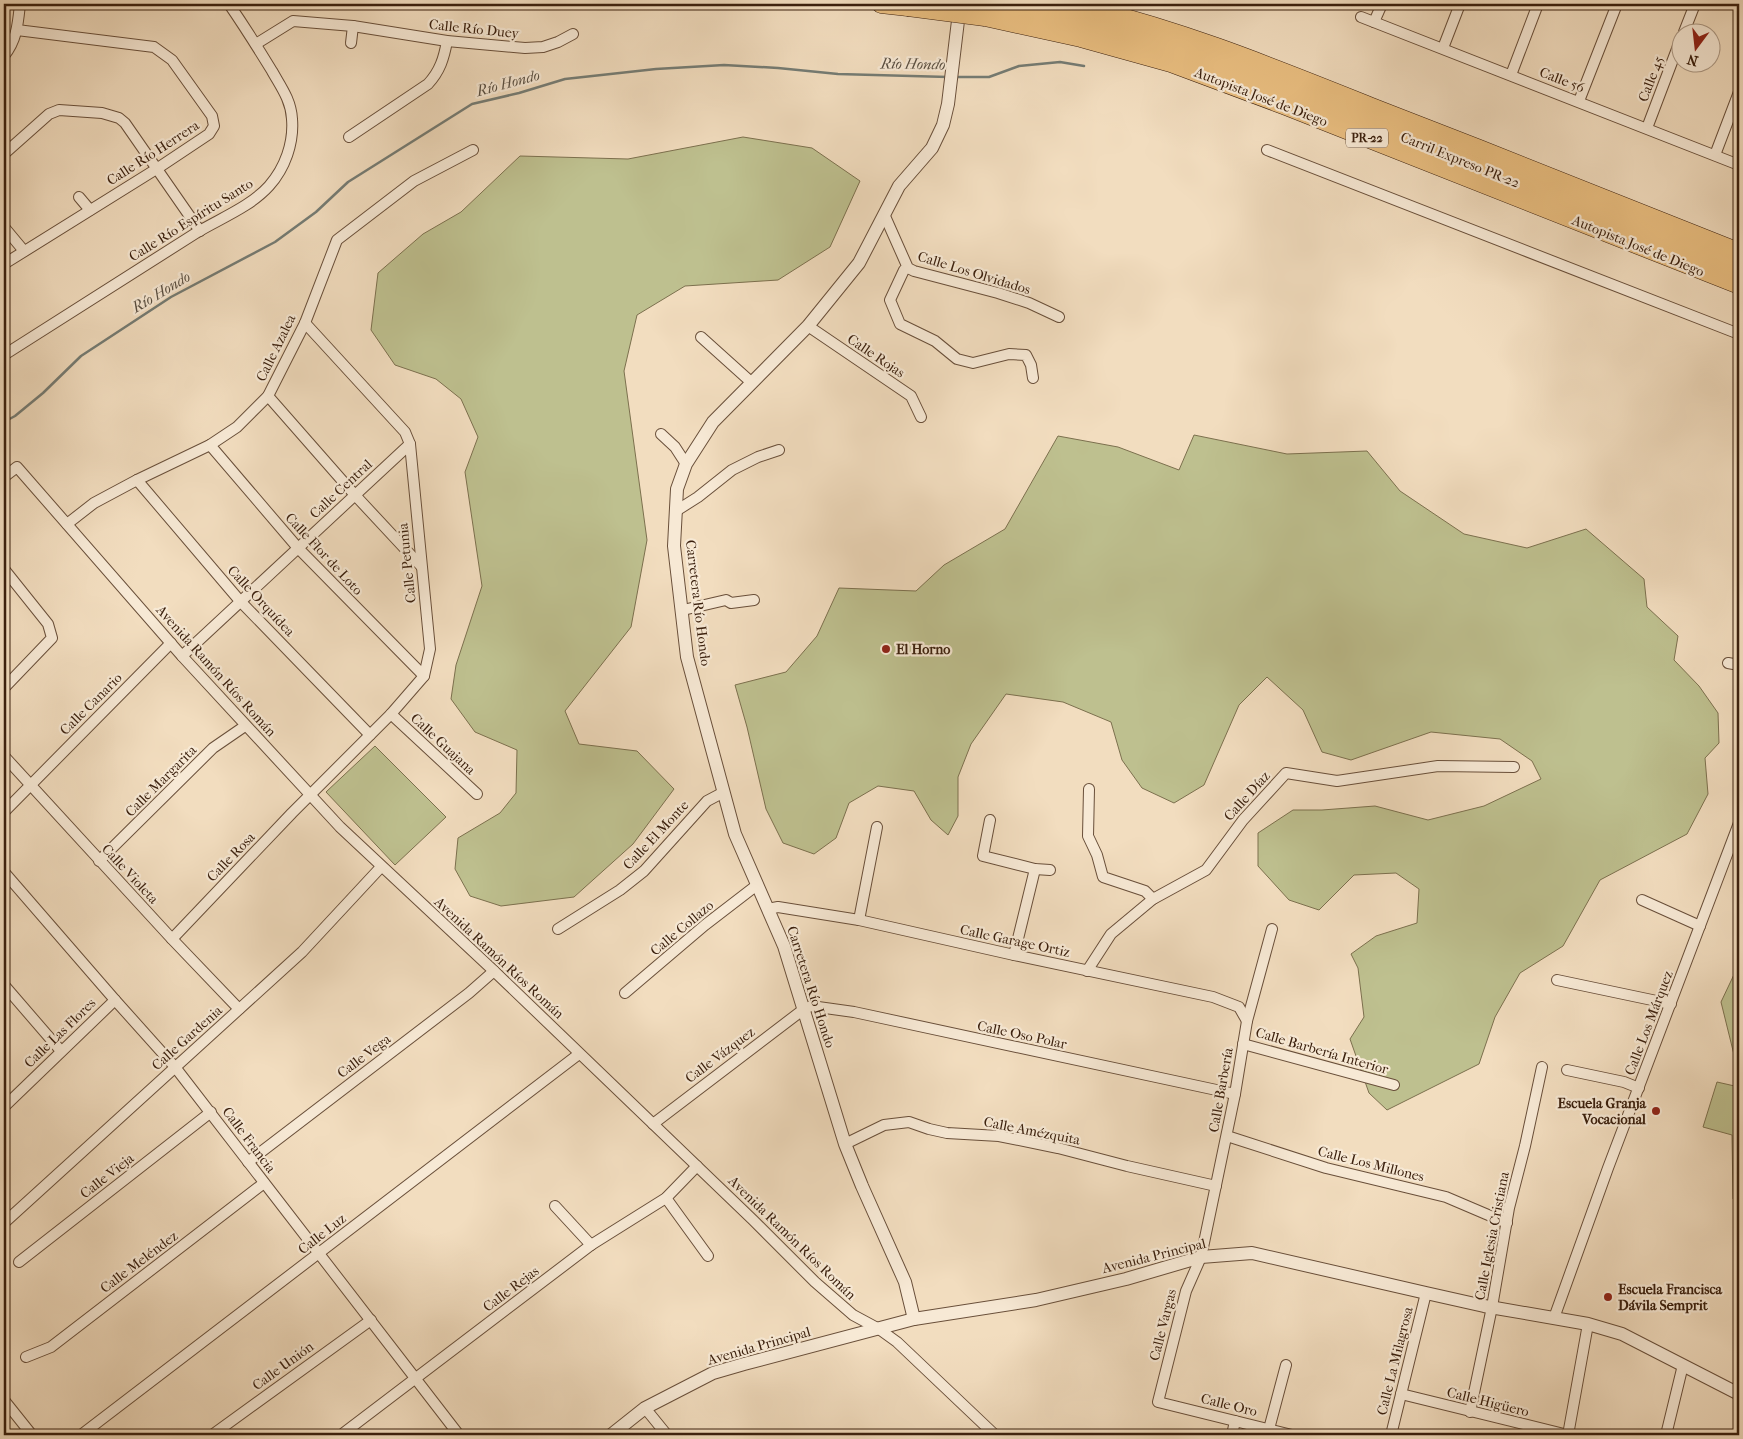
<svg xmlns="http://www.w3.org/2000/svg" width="1743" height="1439" font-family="'IM FELL French Canon',serif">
<rect width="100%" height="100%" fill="#f2ddbf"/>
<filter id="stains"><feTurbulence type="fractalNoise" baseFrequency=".004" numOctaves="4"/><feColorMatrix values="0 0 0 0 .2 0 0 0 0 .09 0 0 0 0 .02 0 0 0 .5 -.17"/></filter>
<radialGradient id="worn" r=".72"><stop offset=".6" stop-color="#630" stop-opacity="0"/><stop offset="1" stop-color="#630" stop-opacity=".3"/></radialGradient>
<g fill="#bec08f" stroke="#7c704e">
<polygon points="743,137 812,148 860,181 830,247 778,280 685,286 637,315 624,371 647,540 631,627 565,711 579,744 637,751 674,789 633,844 574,897 501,906 470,896 455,869 458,838 500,813 516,793 517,750 475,732 451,699 456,665 482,586 465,472 478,437 461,399 436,379 395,365 371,330 378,273 423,234 461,212 520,156 628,159"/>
<polygon points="1194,435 1287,454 1367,451 1400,491 1464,534 1527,548 1586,529 1644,579 1647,607 1678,636 1674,660 1699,686 1718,713 1719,743 1705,758 1708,794 1687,834 1600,880 1563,946 1520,973 1495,1017 1479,1064 1387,1110 1369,1093 1350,1039 1364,1017 1358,968 1351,954 1376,936 1417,923 1419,889 1396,873 1354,875 1319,910 1289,900 1258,866 1258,833 1293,810 1322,810 1375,806 1428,820 1484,806 1541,779 1532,761 1500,739 1431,732 1351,760 1322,752 1303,710 1267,677 1239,705 1204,785 1174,803 1142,788 1122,760 1111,722 1063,702 1006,694 971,744 958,777 958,816 948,835 931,820 914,791 878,786 849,803 836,838 814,854 783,843 766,809 747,727 735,685 786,672 817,636 839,588 916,591 944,565 1005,529 1058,436 1118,447 1179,470"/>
<polygon points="375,746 446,817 395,865 326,792"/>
<polygon points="1739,964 1739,1075 1721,1002"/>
<polygon points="1717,1082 1739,1087 1739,1200 1733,1199 1732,1135 1703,1127"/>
</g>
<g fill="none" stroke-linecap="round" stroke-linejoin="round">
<g stroke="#757c74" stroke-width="2.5">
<polyline points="956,77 989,77 1019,66 1060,62 1084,66"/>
<polyline points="4,422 15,416 43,393 81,356 171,297 275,242 316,212 348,182 472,104 519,93 565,79 656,69 724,65 778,68 838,74 948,77"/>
</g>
<defs>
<g id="minor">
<polyline points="1361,17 1739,165"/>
<polyline points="1374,22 1382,4"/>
<polyline points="1684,32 1695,4"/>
<polyline points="351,43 353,26"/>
<polyline points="256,44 293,21 353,26 447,41 525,48 543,47 558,42 573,34"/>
<polyline points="1443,48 1460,4"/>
<path d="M4,56c13,-16 14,-33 16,-52"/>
<polyline points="1511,75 1538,4"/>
<polyline points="1579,101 1617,4"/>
<polyline points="1647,128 1680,41"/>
<path d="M349,137l79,-53c12,-13 16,-26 19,-43"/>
<polyline points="1267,150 1739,334"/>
<polyline points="4,154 49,114 59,110 102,113 119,118 125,123 200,231"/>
<polyline points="1715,155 1739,92"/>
<polyline points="79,197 90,210"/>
<polyline points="884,214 908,268 914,271 998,293 1029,303 1059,317"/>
<polyline points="4,227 24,251"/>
<polyline points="4,264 158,168 209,134 214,126 212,116 172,60 154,47 17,30"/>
<polyline points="908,268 904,270 890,300 900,324 935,341 957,359 973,363 1009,354 1026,355 1031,365 1033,378"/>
<polyline points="808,326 911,396 921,417"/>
<polyline points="701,337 751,382"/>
<path d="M4,355c64,-41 128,-82 192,-122 25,-15 54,-26 73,-47 16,-18 25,-43 23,-67 -1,-19 -11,-32 -20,-48 -14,-23 -28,-45 -43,-67"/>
<polyline points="268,396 354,494 421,566"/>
<polyline points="661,434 675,447 686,464"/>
<polyline points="210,445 298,548 424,676"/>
<polyline points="4,477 17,467 182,656 340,827 494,971 753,1220 815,1282 853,1315 879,1329 897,1342 995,1435"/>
<polyline points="137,480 240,601 370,735"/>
<polyline points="676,511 698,497 732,470 758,457 779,450"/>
<polyline points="67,524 94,503 137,480 210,445 237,427 268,396 305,323 337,240 414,181 473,150"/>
<polyline points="4,569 48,624 52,638 4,688"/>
<polyline points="683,610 726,600 731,603 754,600"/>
<polyline points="182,656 410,444"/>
<polyline points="1728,663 1739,665"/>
<polyline points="391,714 477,794"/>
<polyline points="4,756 172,939 239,1009"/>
<polyline points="1089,789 1088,836 1097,855 1103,877 1145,891 1153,899"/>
<polyline points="4,812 171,643"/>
<polyline points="990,820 983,856 1035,869 1050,870"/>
<polyline points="99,861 213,748 245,726"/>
<polyline points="4,872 115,1000 175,1067 459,1435"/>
<polyline points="1642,900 1700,926"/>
<polyline points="768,909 778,907 859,920 1014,955 1213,997 1239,1007 1247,1021"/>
<polyline points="859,920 877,827"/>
<polyline points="558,929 620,890 644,871 707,801 724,792"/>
<polyline points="1272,929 1247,1021 1235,1094 1201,1257 1186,1291 1158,1402 1292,1435"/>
<polyline points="172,939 292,813 391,714 424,676 430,649 410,444 405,432 305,323"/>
<polyline points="1014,955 1035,869"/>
<polyline points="1087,971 1111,934 1153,899 1206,870 1243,820 1286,773 1337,781 1438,766 1514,767"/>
<polyline points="1557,980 1671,1004"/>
<polyline points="4,985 61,1051"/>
<polyline points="625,993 705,925 757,885"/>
<polyline points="1243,1044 1394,1085"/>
<polyline points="1567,1070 1624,1082 1639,1088"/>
<polyline points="4,1107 115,1000"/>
<polyline points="653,1124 804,1009 811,1006 854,1012 1235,1094"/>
<polyline points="1227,1136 1326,1168 1446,1197 1507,1223"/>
<polyline points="845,1144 884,1125 909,1122 929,1129 947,1133 999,1136 1058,1148 1127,1166 1216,1186"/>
<polyline points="248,1162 469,993 494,971"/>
<polyline points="666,1198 708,1256"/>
<polyline points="555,1206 591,1245"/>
<polyline points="4,1223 302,952 381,867"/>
<polyline points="19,1262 211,1112"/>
<polyline points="1554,1318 1608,1168 1739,823"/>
<polyline points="26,1357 51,1347 264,1183"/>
<polyline points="1401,1394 1568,1435"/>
<polyline points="4,1400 32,1435"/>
<polyline points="645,1408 667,1435"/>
<polyline points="1470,1412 1492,1307 1509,1208 1525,1146 1542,1067"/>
<polyline points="1269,1429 1286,1365"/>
<polyline points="81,1435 579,1054"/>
<polyline points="212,1435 371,1320"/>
<polyline points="341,1435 591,1245 666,1198 697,1166"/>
<polyline points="1232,1435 1235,1421"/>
<polyline points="1391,1435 1426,1293"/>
<polyline points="1568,1435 1588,1324"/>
<polyline points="1666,1435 1683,1365"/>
</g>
<g id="tertiary">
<polyline points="914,1319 905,1282 862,1186 845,1144 784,946 735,834 687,657 674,546 677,489 686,464 713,422 808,326 859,263 899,186 932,148 943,125 948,104 960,4"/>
<polyline points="611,1435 645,1408 713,1373 744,1364 914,1319 1036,1300 1126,1279 1201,1257 1252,1253 1426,1293 1484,1306 1588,1324 1622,1334 1739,1394"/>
</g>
<g id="motorway">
<polyline points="881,4 908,7"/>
<polyline points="988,4 1076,21 1192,55 1268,84 1645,233 1668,240 1739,267"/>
<path d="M1070,4c105,23 207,65 307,105 121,47 242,95 362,143"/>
<polyline points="985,17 1081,38 1171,63 1286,106 1739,285"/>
</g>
</defs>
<use href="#minor" stroke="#694f3a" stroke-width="12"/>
<use href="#tertiary" stroke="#694f3a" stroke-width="14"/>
<use href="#motorway" stroke="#3b200e" stroke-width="19"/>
<use href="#minor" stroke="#f7e9d5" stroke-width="10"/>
<use href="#tertiary" stroke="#f7e9d5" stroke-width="12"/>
<use href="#motorway" stroke="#e9be80" stroke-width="18"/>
<defs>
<polyline id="motorway-bridge" points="908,7 985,17"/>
</defs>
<use href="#motorway-bridge" stroke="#3b200e" stroke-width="19" stroke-linecap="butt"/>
<use href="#motorway-bridge" stroke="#e9be80" stroke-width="18"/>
</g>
<g fill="#8f2418" stroke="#f7e9d5" stroke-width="2">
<circle cx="886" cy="649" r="5"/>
<circle cx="1656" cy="1111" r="5"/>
<circle cx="1608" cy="1297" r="5"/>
</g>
<g text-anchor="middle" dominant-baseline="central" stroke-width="4.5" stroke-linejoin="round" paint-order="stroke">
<rect fill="#f7e9d5" stroke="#735c4a" stroke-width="1" x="1346" y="128.5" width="42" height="19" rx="4"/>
<g font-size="12" font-weight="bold" fill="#3b200e">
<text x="1367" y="138">PR-22</text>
</g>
<g font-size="14" fill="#3b200e" stroke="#f7e9d5">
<text transform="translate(474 29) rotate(6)">Calle Río Duey</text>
<text transform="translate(1651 79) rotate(-69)">Calle 45</text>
<text transform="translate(1562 80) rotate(21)">Calle 56</text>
<text transform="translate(1261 97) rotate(21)">Autopista José de Diego</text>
<text transform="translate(153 153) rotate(-33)">Calle Río Herrera</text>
<text transform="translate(1460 160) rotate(22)">Carril Expreso PR-22</text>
<text transform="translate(191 220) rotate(-32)">Calle Río Espíritu Santo</text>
<text transform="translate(1638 246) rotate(22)">Autopista José de Diego</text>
<text transform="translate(974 273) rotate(17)">Calle Los Olvidados</text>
<text transform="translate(276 348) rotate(-64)">Calle Azalea</text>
<text transform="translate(876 356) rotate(34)">Calle Rojas</text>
<text transform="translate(341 489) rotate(-43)">Calle Central</text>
<text transform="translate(324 554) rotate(47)">Calle Flor de Loto</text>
<text transform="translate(407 563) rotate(-96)">Calle Petunia</text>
<text transform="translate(261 601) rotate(47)">Calle Orquídea</text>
<text transform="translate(698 603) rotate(83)">Carretera Río Hondo</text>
<text transform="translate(216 671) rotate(48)">Avenida Ramón Ríos Román</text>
<text transform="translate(91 704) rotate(-45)">Calle Canario</text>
<text transform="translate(443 744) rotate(43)">Calle Guajana</text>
<text transform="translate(161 781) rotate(-45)">Calle Margarita</text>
<text transform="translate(1247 796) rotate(-48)">Calle Díaz</text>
<text transform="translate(656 835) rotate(-47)">Calle El Monte</text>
<text transform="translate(231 857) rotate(-46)">Calle Rosa</text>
<text transform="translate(130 874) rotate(47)">Calle Violeta</text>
<text transform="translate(682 928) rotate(-40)">Calle Collazo</text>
<text transform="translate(1015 941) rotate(12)">Calle Garage Ortiz</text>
<text transform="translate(499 958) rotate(43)">Avenida Ramón Ríos Román</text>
<text transform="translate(811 987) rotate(72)">Carretera Río Hondo</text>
<text transform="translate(1649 1023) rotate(-69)">Calle Los Márquez</text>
<text transform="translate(60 1033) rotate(-44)">Calle Las Flores</text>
<text transform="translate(1022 1035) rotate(12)">Calle Oso Polar</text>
<text transform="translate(187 1038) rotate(-42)">Calle Gardenia</text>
<text transform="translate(1322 1051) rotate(16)">Calle Barbería Interior</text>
<text transform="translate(720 1055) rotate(-37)">Calle Vázquez</text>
<text transform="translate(364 1056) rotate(-37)">Calle Vega</text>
<text transform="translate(1221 1090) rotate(-80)">Calle Barbería</text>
<text transform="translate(1032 1131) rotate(11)">Calle Amézquita</text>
<text transform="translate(249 1140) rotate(53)">Calle Francia</text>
<text transform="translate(1371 1164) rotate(14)">Calle Los Millones</text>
<text transform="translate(107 1176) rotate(-38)">Calle Vieja</text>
<text transform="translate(322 1234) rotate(-38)">Calle Luz</text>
<text transform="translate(1492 1236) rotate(-79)">Calle Iglesia Cristiana</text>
<text transform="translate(792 1238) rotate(44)">Avenida Ramón Ríos Román</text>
<text transform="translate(1154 1256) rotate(-14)">Avenida Principal</text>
<text transform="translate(139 1262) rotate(-37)">Calle Meléndez</text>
<text transform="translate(511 1289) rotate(-37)">Calle Rejas</text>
<text transform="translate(1163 1325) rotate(-76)">Calle Vargas</text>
<text transform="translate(759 1346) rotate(-16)">Avenida Principal</text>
<text transform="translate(1395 1361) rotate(-76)">Calle La Milagrosa</text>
<text transform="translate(283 1366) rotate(-36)">Calle Unión</text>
<text transform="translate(1488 1402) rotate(14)">Calle Higüero</text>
<text transform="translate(1229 1405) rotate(14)">Calle Oro</text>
</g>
<g font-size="14" font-weight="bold" fill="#3b200e" stroke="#f7e9d5" text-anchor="start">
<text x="896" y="649">El Horno</text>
<text x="1646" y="1103" text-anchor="end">Escuela Granja<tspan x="1646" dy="16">Vocacional</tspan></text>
<text x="1618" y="1289">Escuela Francisca<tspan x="1618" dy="16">Dávila Semprit</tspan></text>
</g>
<g font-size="15" font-style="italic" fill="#584e41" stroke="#f7e9d5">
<text transform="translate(913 64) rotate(1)">Río Hondo</text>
<text transform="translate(508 83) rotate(-15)">Río Hondo</text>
<text transform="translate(161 292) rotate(-31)">Río Hondo</text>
</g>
</g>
<rect width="1743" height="1439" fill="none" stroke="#f2ddbf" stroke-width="20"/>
<rect x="5" y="5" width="1733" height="1429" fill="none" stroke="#3b200e" stroke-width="2.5"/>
<rect x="10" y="10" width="1723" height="1419" fill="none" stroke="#3b200e"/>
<g transform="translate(1696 48) rotate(195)"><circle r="24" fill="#f7e9d5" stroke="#ac9985"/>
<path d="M0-4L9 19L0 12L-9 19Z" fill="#8f2418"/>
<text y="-8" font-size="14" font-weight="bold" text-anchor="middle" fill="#3b200e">N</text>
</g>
<rect width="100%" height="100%" filter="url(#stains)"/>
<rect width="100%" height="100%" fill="url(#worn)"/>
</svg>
